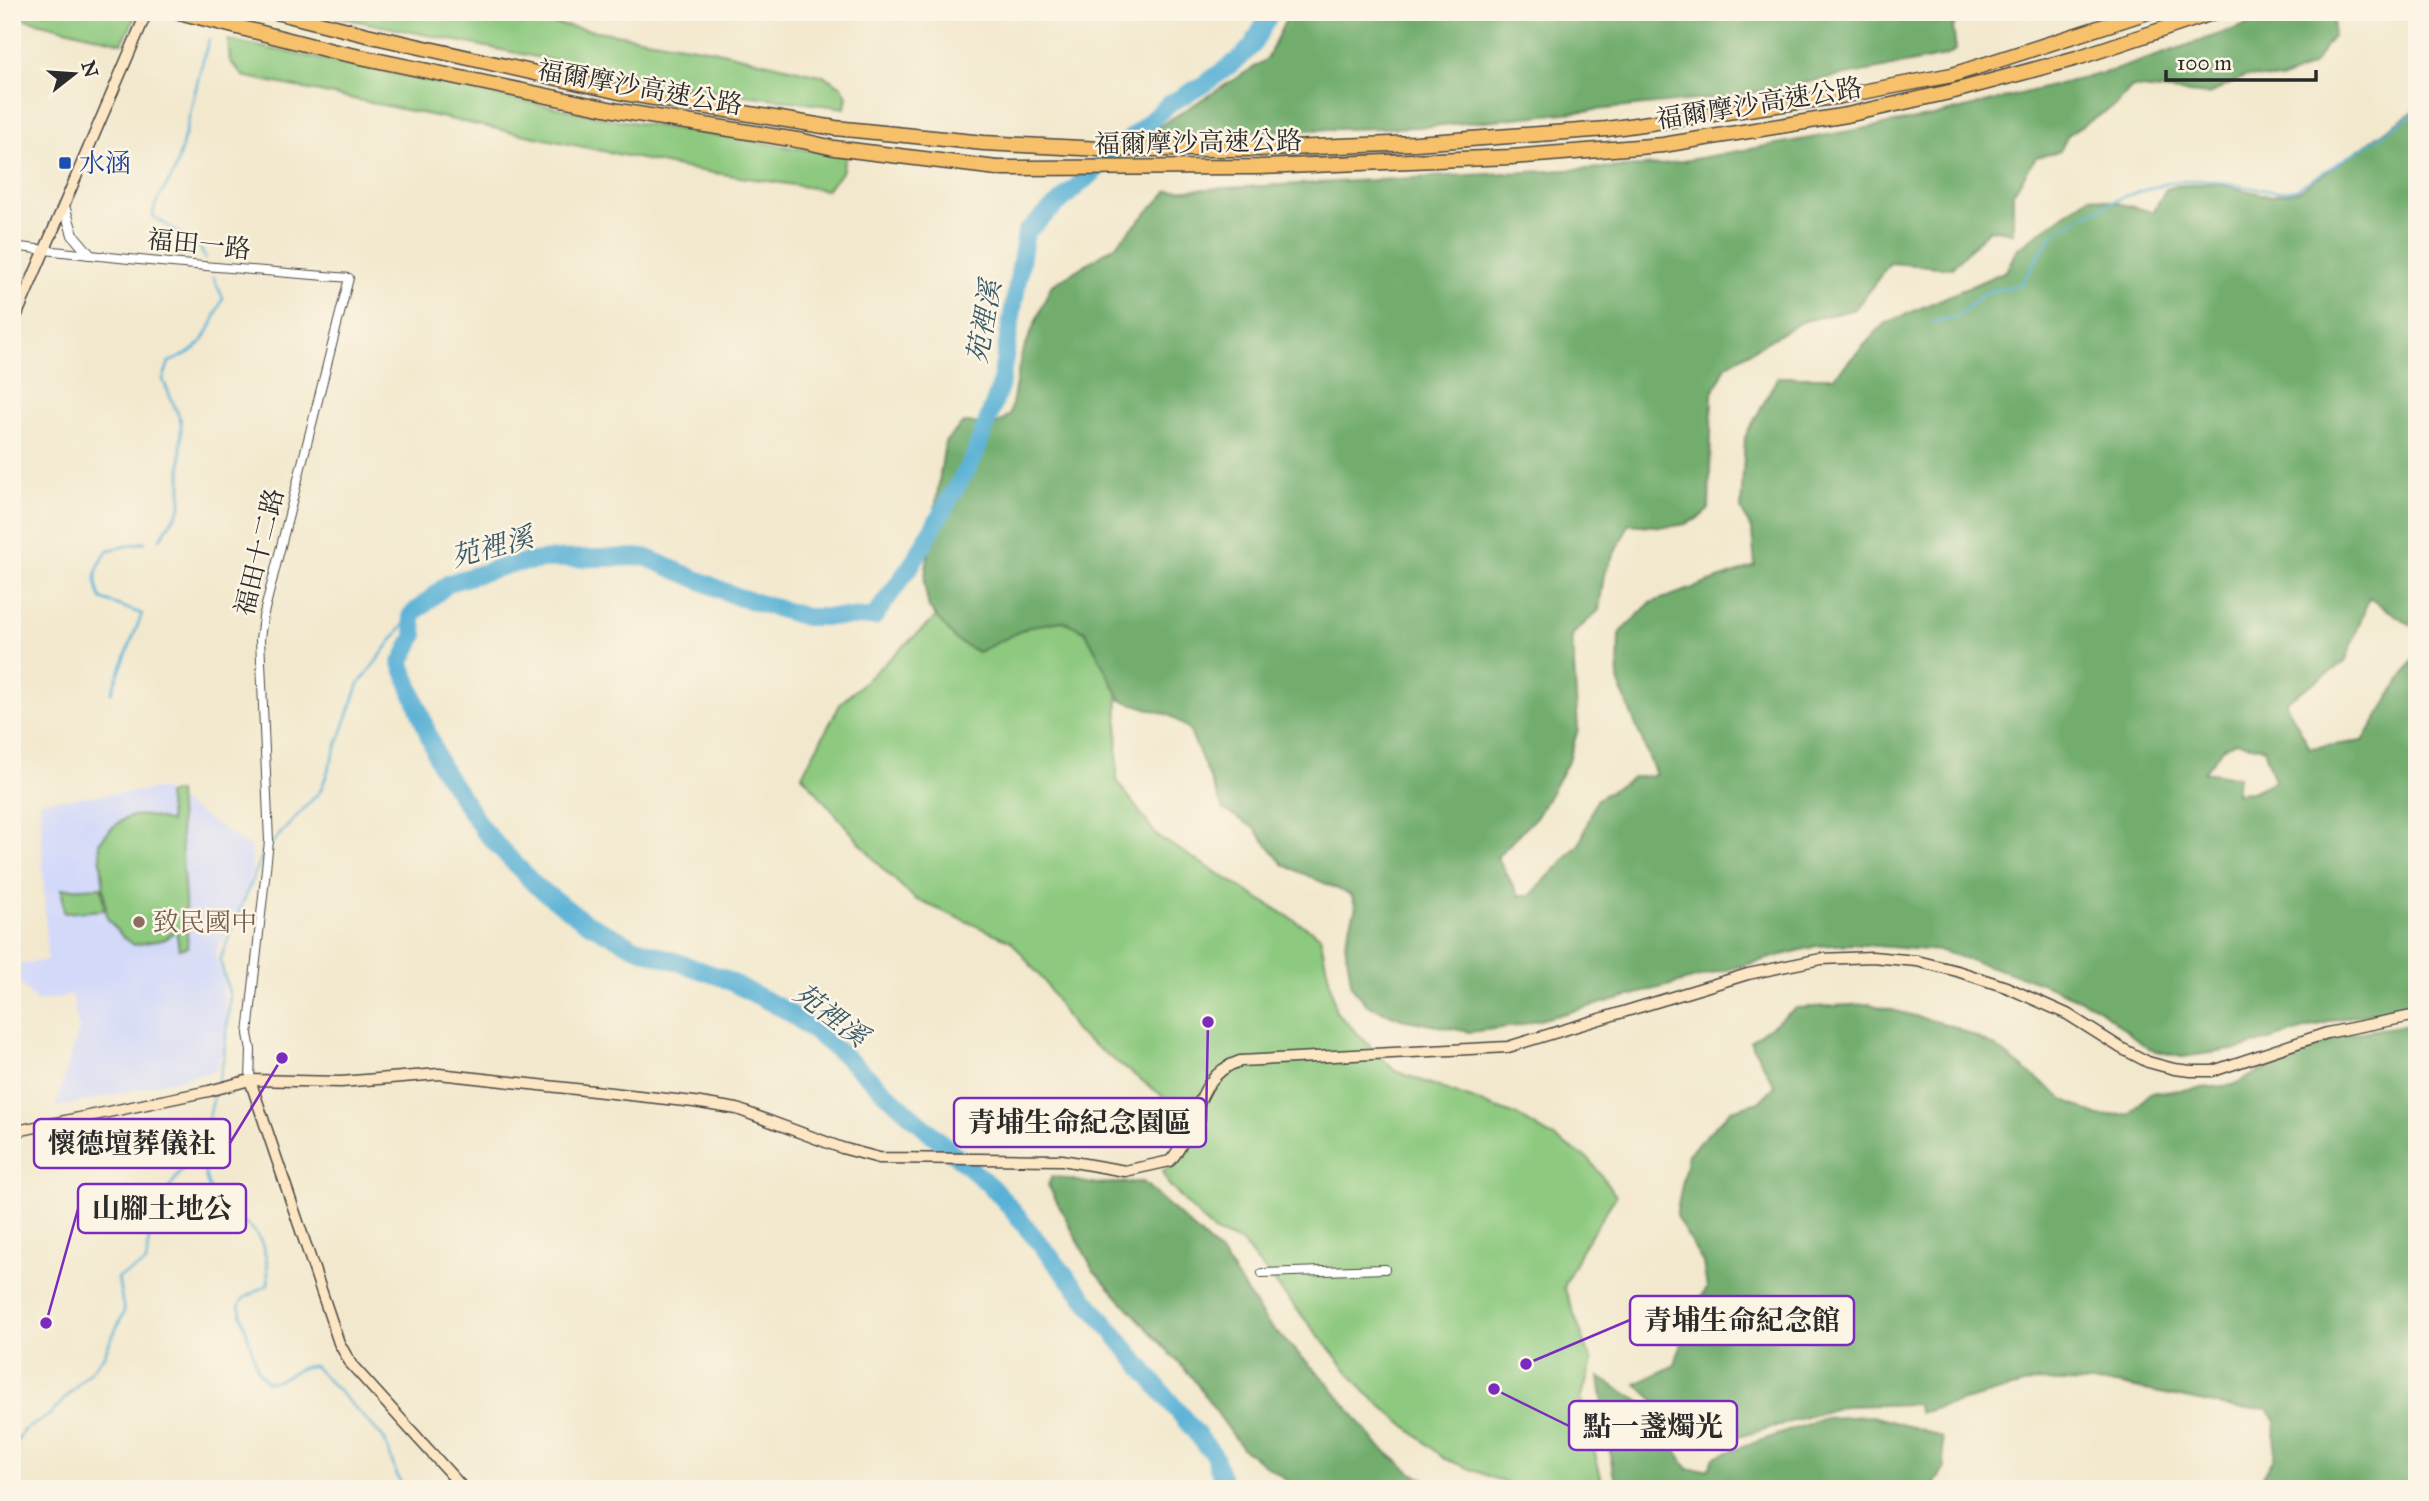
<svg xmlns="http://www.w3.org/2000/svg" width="2429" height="1501" font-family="'IM FELL Great Primer','Noto Serif TC',serif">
<rect width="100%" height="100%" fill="#fcf5e5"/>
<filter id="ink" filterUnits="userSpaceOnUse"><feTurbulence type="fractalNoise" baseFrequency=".0143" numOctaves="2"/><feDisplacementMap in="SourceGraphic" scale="14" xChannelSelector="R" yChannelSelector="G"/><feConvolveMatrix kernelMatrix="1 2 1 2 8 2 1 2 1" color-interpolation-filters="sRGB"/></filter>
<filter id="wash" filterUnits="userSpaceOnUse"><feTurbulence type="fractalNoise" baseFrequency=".00686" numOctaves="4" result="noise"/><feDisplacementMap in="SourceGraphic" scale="28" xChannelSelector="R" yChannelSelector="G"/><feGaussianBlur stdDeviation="1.57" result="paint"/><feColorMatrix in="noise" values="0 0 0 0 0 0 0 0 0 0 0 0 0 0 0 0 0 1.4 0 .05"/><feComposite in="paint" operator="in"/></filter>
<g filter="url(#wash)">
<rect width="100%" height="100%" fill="#f2e8cd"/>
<polygon fill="#d3d9f9" points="162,789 252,848 251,890 215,954 222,975 228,1038 215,1071 55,1108 79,1029 72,995 37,1002 12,974 12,966 47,960 40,801"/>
<g fill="#8dc97f" stroke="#5c7a55" stroke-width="2">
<polygon points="12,12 120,12 136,16 122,43 12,16"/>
<polygon points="321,12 480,12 713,50 824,76 842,87 847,96 845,108 692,88 357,21"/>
<polygon points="228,40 612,119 846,156 842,172 826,190 689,169 243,76 230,61"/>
<polygon points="1029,558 1118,653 1117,781 1157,836 1320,936 1336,1012 1395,1071 1518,1116 1590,1160 1616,1196 1581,1250 1564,1287 1592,1362 1581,1399 1604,1489 1521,1489 1445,1459 1365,1392 1242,1243 1213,1231 1169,1185 1162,1172 1182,1157 1196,1130 1179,1108 1076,1032 1044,981 1011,941 915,899 881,867 802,775 841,703 970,586"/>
<path d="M178,792l10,155 -9,2 -3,-19 -10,9 -32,6 -12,-9 -15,-18 -8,-75c24,-30 35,-33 71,-21l-3,-28z"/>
<polygon points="102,887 104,910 64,913 62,889"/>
</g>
<g fill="#72ad6e" stroke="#4e6c4c" stroke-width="2" fill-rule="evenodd">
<polygon points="1292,12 1962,12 1953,27 1956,50 1946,56 1735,96 1424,127 1147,134 1267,59 1286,19"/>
<path d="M2284,12h51l-2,24 -21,30 -31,14 -35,-4 -38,19 -76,-8 -16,18 -48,30 -8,16 -24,6 -23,36v40l-24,-4 -37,39 -62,-5 -35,46 -54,13 -75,44 -14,29 -3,114c-22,24 -52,17 -80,15l-25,50 -5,36 -27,25 6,94 -9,31 -31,55 -41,42 22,39h11l50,-53 16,-43 36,-22 24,-3 -38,-94 1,-47 31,-31 105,-37 -3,-35 -11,-22 4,-72 33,-60h56l50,-53 122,-53 11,-22 73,-53 63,16 13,-23 10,-3 38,-3 57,13 29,-6 114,-79 3,-4v522l-48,-31 -24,64 -60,40 25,46 53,-7 54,-88v352l-79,14 -99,30 -57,8 -33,-8 -52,-42 -58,-25 -98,-31 -90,-7 -35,2 -299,80 -47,6 -69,-13 -34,-14 -15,-18 -7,-44 11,-36 -5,-12 -67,-30 -30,-37 -31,-19 -34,-80 -20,-14 -48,-15 -36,-69 -22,-10 -32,5 -53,26 -22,-12 -27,-32 -5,-25 21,-141 18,-19 33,1 14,-9 11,-59 30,-70 64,-40 53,-55 493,-26 272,-49 182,-46zM2236,742l28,6 11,33 -23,11 -16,1 2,-16 -34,-5 20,-25z"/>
<polygon points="1869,1004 1953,1026 1996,1047 2063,1099 2098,1116 2130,1114 2150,1093 2233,1085 2325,1038 2417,1023 2417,1489 2255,1489 2274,1458 2276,1421 2268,1408 2238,1409 2116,1384 2038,1381 1919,1413 1918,1404 1844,1406 1725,1441 1665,1410 1636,1384 1675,1365 1687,1321 1707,1288 1703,1263 1676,1216 1688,1154 1731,1110 1759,1102 1775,1086 1750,1041 1796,1008"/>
<polygon points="1052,1176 1092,1184 1143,1182 1222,1255 1267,1323 1326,1381 1378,1445 1412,1473 1444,1489 1298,1489 1242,1448 1191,1376 1094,1271 1048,1185"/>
<polygon points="1599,1377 1649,1407 1688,1469 1709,1469 1714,1457 1825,1418 1872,1416 1929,1432 1942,1438 1945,1468 1931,1489 1621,1489 1613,1473"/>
</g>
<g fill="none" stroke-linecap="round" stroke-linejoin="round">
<g stroke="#59b1d6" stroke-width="2.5">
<path d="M205,259l-5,-12 -47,-31c1,-20 18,-31 23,-49 13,-42 20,-86 33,-128"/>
<polyline points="1932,322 1958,316 1984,293 2021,284 2051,236 2085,215 2126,196 2172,182 2206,180 2277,192 2296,189 2375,140 2417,111"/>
<path d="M160,539l21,-32v-86l-18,-41 6,-18c39,-14 38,-29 54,-64l-10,-21"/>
<path d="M111,693l31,-79 -41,-15c-9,-23 -6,-29 7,-49l37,-8"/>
<polyline points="271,844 321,790 359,684 411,615"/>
<polyline points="217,1085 224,1057 230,996 220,960 264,851"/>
<path d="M215,1092c-7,26 -15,59 -9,86 4,24 31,35 46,51 14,14 17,39 16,56l-25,14 -4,7 19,64 8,11c17,3 30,-16 48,-15l70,72 12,35 8,16"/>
<polyline points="12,1449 24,1430 50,1415 103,1357 124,1312 118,1278 146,1263 152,1213 194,1152 205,1130"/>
</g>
<polyline stroke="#59b1d6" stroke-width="18" points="1226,1489 1214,1455 998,1193 841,1053 789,1012 723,978 634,947 582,920 535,885 483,830 440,765 401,663 415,635 411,615 449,583 511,564 550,559 645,557 738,597 806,617 874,617 912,564 974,457 1000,387 1026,232 1169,104 1203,85 1239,59 1252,46 1271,12"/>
</g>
</g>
<g filter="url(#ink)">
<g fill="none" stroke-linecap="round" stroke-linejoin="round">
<defs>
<g id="minor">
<path d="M12,246c112,14 225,23 337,32l-86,339 -3,22 9,202 -21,193 3,16 -1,30"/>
<polyline points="1262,1273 1385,1269"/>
</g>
<polyline id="tertiary" points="64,206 73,235 89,254"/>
<g id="secondary">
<polyline points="12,326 146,14"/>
<polyline points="250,1080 339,1343 351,1364 464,1489"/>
<path d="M12,1132l197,-41 41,-11 91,2 98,-8 255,28 43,7 105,39 37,10 183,2 63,11 45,-10c30,-34 23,-85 70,-100l268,-14 240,-73 73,-15 51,-2 45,4 40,10 49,16 61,27 54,34 27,14 26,7 17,2h22l114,-38 90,-18"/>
</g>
<g id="motorway">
<polyline points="179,12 332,51 619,111 803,141 834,148 997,168 1259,167 1511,157 1663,145 1847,115 1954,91 2077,58 2215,12"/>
<polyline points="276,12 367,35 624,93 835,128 984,143 1101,149 1259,149 1416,143 1607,129 1841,96 1952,75 2148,12"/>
</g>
</defs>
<use href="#minor" stroke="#494743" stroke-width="10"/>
<use href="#tertiary" stroke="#494743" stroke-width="12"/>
<use href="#secondary" stroke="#494743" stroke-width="13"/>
<use href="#motorway" stroke="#494743" stroke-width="17"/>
<use href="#minor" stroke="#fff" stroke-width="8"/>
<use href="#tertiary" stroke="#fff" stroke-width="10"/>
<use href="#secondary" stroke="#fce6c4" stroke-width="10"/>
<use href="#motorway" stroke="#f7c06b" stroke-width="14"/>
</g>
</g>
<rect fill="#1a4fb4" stroke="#fcf5e5" stroke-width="2.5" x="58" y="156" width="14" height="14" rx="3.5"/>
<circle fill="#8d6e63" stroke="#fcf5e5" stroke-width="2.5" cx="139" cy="922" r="7"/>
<g text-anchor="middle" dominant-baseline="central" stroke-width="5" stroke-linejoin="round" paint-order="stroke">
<g font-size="26" fill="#2b2b2b" stroke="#fcf5e5">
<text transform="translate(640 87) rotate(10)">福爾摩沙高速公路</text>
<text transform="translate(1759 103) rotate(-9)">福爾摩沙高速公路</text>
<text transform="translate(1198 142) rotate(-1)">福爾摩沙高速公路</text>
<text transform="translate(199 244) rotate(6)">福田一路</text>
<text transform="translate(259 552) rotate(-76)">福田十二路</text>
</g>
<g font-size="26" fill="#164399" stroke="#fcf5e5" text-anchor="start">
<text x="79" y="163">水涵</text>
</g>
<g font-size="26" fill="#785e54" stroke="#fcf5e5" text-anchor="start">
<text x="153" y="922">致民國中</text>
</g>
<g font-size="28" font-style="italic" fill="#3b5a67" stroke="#fcf5e5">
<text transform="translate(984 322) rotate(-80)">苑裡溪</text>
<text transform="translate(492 547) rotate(-15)">苑裡溪</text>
<text transform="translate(831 1015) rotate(37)">苑裡溪</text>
</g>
</g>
<path fill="none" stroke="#7b2cbf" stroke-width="2.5" d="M1208 1022L1206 1122M282 1058L230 1143M46 1323L78 1209M1526 1364L1630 1320M1494 1389L1569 1426"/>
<g fill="#7b2cbf" stroke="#fcf5e5" stroke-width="2.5">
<circle cx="1208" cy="1022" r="7"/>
<circle cx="282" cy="1058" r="7"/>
<circle cx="46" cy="1323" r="7"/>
<circle cx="1526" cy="1364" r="7"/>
<circle cx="1494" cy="1389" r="7"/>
</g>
<g fill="#fcf5e5" stroke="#7b2cbf" stroke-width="2.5">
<rect x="954" y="1098" width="252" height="49" rx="7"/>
<rect x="34" y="1119" width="196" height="49" rx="7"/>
<rect x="78" y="1184" width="168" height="49" rx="7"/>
<rect x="1630" y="1296" width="224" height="49" rx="7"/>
<rect x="1569" y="1401" width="168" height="49" rx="7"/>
</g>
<g font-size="28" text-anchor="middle" font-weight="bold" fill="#2b2b2b">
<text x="1080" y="1132">青埔生命紀念園區</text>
<text x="132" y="1153">懷德壇葬儀社</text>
<text x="162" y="1218">山腳土地公</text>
<text x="1742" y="1330">青埔生命紀念館</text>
<text x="1653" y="1436">點一盞燭光</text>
</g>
<rect width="2429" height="1501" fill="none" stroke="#fcf5e5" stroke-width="42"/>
<g transform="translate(74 74) rotate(73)" stroke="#fcf5e5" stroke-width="5" paint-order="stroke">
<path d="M0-5L12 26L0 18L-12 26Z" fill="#2b2b2b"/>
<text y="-10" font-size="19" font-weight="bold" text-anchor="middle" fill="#2b2b2b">N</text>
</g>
<path d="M2166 70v10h150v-10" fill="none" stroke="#2b2b2b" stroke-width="3.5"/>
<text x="2177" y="70" font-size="21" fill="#2b2b2b" stroke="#fcf5e5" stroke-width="5" paint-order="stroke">100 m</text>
</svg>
